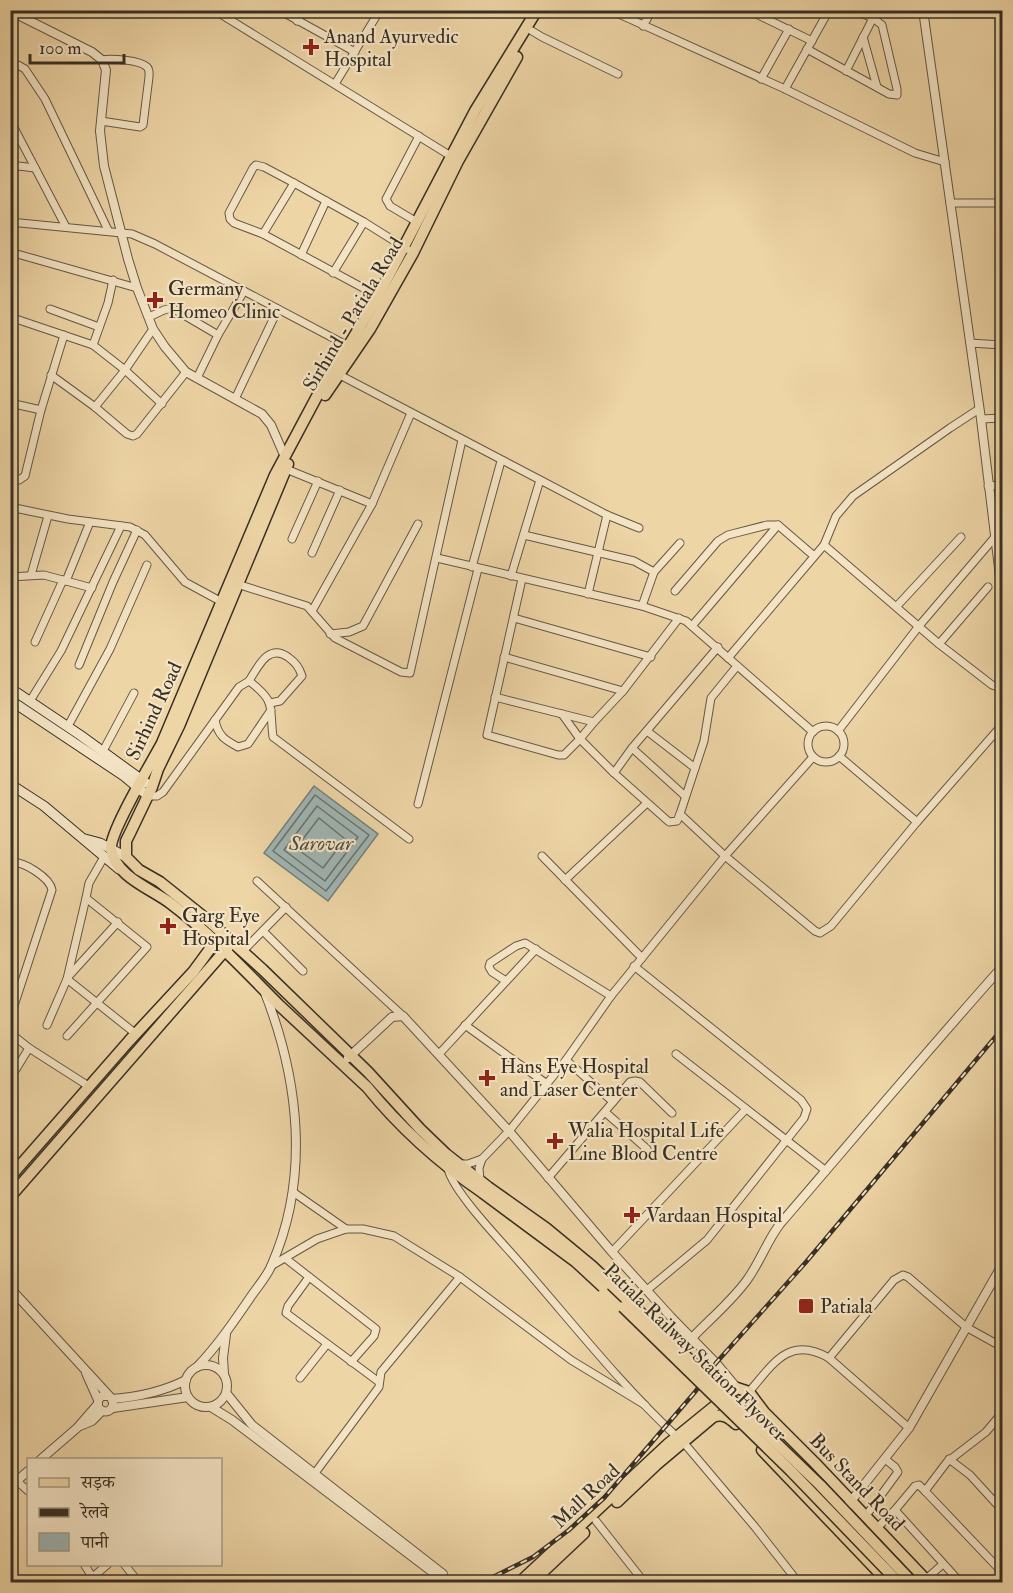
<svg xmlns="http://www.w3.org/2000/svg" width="1013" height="1593" font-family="'IM FELL Double Pica','Noto Serif Devanagari',serif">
<rect width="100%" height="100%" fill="#eed5a6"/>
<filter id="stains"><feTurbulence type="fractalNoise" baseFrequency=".00333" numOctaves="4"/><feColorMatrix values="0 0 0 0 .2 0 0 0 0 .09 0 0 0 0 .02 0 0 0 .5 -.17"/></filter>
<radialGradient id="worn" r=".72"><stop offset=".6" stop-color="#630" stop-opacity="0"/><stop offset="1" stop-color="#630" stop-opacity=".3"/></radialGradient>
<polygon fill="#9fb5b3" stroke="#757f7a" stroke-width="1.5" points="314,786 378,834 328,901 264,853"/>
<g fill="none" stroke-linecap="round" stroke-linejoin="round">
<g stroke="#6b726c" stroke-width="1.5">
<polygon points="315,795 369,835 326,891 273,851"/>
<polygon points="317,806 358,837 325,881 284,850"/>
<polygon points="319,818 345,839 323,868 296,848"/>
</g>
<defs>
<g id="minor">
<polyline points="214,10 454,158"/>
<polyline points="279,10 355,52"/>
<polyline points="610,10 785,89 915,153 945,162"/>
<polyline points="748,10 812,41"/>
<polyline points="297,21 303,10"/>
<polyline points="643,26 652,10"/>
<polyline points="532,31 542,37 618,74"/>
<polyline points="863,37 877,87"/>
<polyline points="807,49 889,94 897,95 897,89 882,25 873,18 854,10"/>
<polyline points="10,64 18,65 25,69 45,99 108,230"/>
<polyline points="846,71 873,18"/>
<polyline points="761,79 789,29"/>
<polyline points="335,84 380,10"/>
<polyline points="785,89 829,10"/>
<polyline points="10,120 66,227"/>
<path d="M101,121l39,6 3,-2 6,-48c0,-4 1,-7 -2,-10 -7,-7 -36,-9 -45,-7"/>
<polyline points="10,165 35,168"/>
<polyline points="950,203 1002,203"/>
<polyline points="10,222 132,234 155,244 350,347"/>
<polyline points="417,222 390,206 386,199 419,136"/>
<polyline points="263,234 294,183"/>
<polyline points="10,252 137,288"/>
<polyline points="301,255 326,201"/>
<polyline points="333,273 364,222"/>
<polyline points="378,296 263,234 234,223 230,219 229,213 253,168 256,165 264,167 294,183 364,222 407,249"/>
<polyline points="50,309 99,327"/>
<polyline points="10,317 93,345 125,370 162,404"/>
<polyline points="149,317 164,310 172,308 218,335"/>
<polyline points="970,343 1002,345"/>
<polyline points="93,345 108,303 113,280"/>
<polyline points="10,353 14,356 10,375"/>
<polyline points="336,373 607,515 639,528"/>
<polyline points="51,375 95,407 127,434 133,436 137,434 186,372"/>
<polyline points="197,378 218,335 244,291"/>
<polyline points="235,399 278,309"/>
<polyline points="10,403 41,410"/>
<polyline points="95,407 125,370 153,329"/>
<polyline points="981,419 1002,418"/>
<polyline points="286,469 372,504 312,611"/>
<polyline points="10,479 19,480 25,476 41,410 64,335"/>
<polyline points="988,486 1002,485"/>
<polyline points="372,504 411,413"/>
<polyline points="10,507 68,519 130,527 145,535 185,582 220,601"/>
<polyline points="524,535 634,561 654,572"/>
<polyline points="292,539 318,481"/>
<polyline points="824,545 836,516 853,496 950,428 979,409"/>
<polyline points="312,553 340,490"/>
<polyline points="437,558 642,606 686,621 813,732"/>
<polyline points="472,567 501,461"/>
<polyline points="31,575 48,516"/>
<polyline points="511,576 540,480"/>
<polyline points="10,577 44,575 92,588"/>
<polyline points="522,579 487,735 558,755 564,755 580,739 614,773 669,822 677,821 680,814 704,741 711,698 737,666"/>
<polyline points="66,581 90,522"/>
<polyline points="237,584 307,606 335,638 401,672 410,673 462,440"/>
<polyline points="675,591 718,541 728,535 767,525 778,525 814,556"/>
<polyline points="588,594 607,515"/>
<polyline points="642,606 654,572 680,543"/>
<polyline points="897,606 961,537"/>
<polyline points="514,618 651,657"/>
<polyline points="692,626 778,525"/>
<polyline points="330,634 349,632 363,626 418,524"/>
<polyline points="35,642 63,580"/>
<polyline points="939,644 988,587"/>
<polyline points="504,657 623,691"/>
<polyline points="728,658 824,545 939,644 992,685 998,687"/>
<polyline points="79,665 113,582 137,530"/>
<path d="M249,681c9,-14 19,-38 39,-24 8,6 11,10 14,19l-22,25 -10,2"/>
<polyline points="1002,686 998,687 1002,696"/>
<polyline points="495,697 594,722 623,691 679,618"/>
<polyline points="30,701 61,651 121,526"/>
<polyline points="562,714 580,739 594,722"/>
<path d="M215,720c3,16 10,20 23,27l10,-3 23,-34"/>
<polyline points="68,726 110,649 147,565"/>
<circle cx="826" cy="744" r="18"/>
<polyline points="647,731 695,768"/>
<polyline points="838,731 919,626 995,537"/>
<polyline points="632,748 685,796"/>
<polyline points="103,751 134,693"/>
<polyline points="839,756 917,822"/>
<polyline points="614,773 632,748 718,647"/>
<path d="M148,796h9l6,-4 76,-105 10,-6c28,21 20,26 24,56l136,102"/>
<polyline points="418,804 478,569"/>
<polyline points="680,814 725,856 815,931 820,933 831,926 917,822 1002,725"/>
<polyline points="542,856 642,958"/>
<path d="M10,863c13,-3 40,15 42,27l-42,128"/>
<polyline points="565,880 647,803"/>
<polyline points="257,881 403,1016"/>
<polyline points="86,898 89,883 104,857"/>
<polyline points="263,931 303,971"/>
<polyline points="242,952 286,907"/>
<polyline points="634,966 801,1100 807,1109 804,1118 707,1240 647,1290"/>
<polyline points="68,977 118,922"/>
<polyline points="67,979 136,1034"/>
<polyline points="506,981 492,972 489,967 490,963 516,946 525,943 611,996"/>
<polyline points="47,1025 67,979 86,898 147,947 67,1036"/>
<polyline points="465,1025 547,1084"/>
<polyline points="10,1033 29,1048 90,1087"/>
<polyline points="439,1054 536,949"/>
<polyline points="676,1054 826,1171"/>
<polyline points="566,1060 613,1102"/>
<polyline points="10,1079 29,1048"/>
<polyline points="605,1112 647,1149"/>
<polyline points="459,1164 468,1164 482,1159"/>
<path d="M448,1169c6,24 54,73 72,94 51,58 100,121 157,174"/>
<polyline points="548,1178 630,1082 635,1081 640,1082 672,1113"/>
<polyline points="480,1180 479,1168 482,1159 509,1131 566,1060 611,996 725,856 813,757"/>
<polyline points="293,1192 346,1229"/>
<polyline points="612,1252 746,1109"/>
<polyline points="285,1258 376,1329 374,1336 351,1362"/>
<polyline points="271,1266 317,1239 346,1229 363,1229 394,1236 460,1277 571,1360 645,1405"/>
<polyline points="309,1277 288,1306 286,1313 379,1382"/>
<polyline points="829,1358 909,1428"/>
<polyline points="300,1378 327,1344"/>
<path d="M749,1392c24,-28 40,-57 80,-34l65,-78 9,-5 5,2 58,50 36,20"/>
<polyline points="684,1443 755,1527 798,1582"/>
<polyline points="949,1459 970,1475 1002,1510"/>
<polyline points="315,1473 379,1387 381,1372 460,1277"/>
<polyline points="17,1481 28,1491"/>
<polyline points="925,1491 1002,1572"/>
<polyline points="895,1510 960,1582"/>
<polyline points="865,1517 898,1472 895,1467 885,1459"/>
<polyline points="596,1521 644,1582"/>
<polyline points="876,1529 895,1510 915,1486 919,1485 925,1491 947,1462 986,1432 1002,1413"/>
<polyline points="84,1564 91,1575 94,1576 108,1564"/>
<polyline points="124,1564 136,1579 135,1582"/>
<polyline points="926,1579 943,1564"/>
</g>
<g id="tertiary">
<polyline points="923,10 981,419 1002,593"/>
<polyline points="10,11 92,52 102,60 106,70 100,131 104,166 128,259 137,288 153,329 165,347 186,372 262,414 271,425 285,457"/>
<polyline points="348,1058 392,1017 403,1016 509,1131 612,1252 671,1317 716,1363 737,1388"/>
<path d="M10,1288l102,111c4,11 -7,17 -14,8v-7l4,-4h6"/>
<path d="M692,1338c18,-19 39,-36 55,-58 13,-18 20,-39 33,-56 74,-86 147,-173 222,-257"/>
<circle cx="206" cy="1386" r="21"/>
<path d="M197,1367c21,-22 38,-47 55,-72 7,-10 16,-20 20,-31 38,-87 27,-184 -7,-271"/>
<polyline points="86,1373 98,1400"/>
<polyline points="224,1374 223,1358 226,1334"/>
<polyline points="227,1394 252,1425 443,1574"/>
<path d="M112,1399c27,-2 50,-7 74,-19"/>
<polyline points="211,1407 232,1420 443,1580 451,1582"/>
<polyline points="113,1408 188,1397"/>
<polyline points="80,1426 92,1421 102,1411"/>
<polyline points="40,1460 77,1428 97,1405"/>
<polyline points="10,1487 28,1471"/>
<polyline points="840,1515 909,1428 1002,1265"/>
</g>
<g id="secondary">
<polyline points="10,688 80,735 146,783"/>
<polyline points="10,700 124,776 148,796"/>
<polyline points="10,784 44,806 119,869"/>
<polyline points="85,839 100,843 126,857"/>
</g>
<g id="primary">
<polyline points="325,395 370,329 413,253 458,161 517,57"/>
<polyline points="288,464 179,726 158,769 152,787 130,833 126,841 126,857 139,870 160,882 210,922 262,969 368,1072 420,1129 446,1154 488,1187"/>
<polyline points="10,1177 129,1041 193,972 218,938"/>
<path d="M483,1193c-45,-31 -82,-64 -116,-106 -29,-27 -58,-54 -87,-81 -36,-36 -70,-73 -110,-103 -20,-15 -54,-26 -59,-54 -2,-16 41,-87 51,-106l113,-268 49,-92 28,-43 26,-44 97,-185 62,-101"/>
<polyline points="10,1197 228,947"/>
<polyline points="762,1450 888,1582"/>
<path d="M617,1502l39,-37 57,-48c10,-4 16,1 23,7"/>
<polyline points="520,1582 668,1444 737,1388 749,1392 764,1412 815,1463 928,1582"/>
<polyline points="532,1582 584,1533"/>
</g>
</defs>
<use href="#minor" stroke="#655844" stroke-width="9"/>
<use href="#tertiary" stroke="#655844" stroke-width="10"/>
<use href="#secondary" stroke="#372f24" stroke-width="11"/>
<use href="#primary" stroke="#372f24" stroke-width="13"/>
<use href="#minor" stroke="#f4e4c5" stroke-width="7"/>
<use href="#tertiary" stroke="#f4e4c5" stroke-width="8"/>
<use href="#secondary" stroke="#f4e4c5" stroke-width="9"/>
<use href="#primary" stroke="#eed5a6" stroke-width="10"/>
<defs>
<polyline id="rail" points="483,1582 533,1557 569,1530 604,1498 695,1392 716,1363 806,1262 1002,1029"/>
</defs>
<use href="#rail" stroke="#372f24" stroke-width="4.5"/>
<use href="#rail" stroke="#f4e4c5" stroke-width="2" stroke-dasharray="7" stroke-linecap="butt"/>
<defs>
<g id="primary-bridge">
<polyline points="488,1187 546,1228 592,1266 820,1485 912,1582"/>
<polyline points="483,1193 576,1262 603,1287"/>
<polyline points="623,1307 790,1470 898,1582"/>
</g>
</defs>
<use href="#primary-bridge" stroke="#372f24" stroke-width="13" stroke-linecap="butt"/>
<use href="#primary-bridge" stroke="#eed5a6" stroke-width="10"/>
</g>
<g fill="#8f2418" stroke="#f4e4c5" stroke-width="2">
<path d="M308 38h6v6h6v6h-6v6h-6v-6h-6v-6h6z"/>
<path d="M152 291h6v6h6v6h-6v6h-6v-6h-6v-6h6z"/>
<path d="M165 917h6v6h6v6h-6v6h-6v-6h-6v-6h6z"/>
<path d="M484 1069h6v6h6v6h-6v6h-6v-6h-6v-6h6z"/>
<path d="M552 1132h6v6h6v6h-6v6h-6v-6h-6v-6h6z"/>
<path d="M629 1206h6v6h6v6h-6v6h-6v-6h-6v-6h6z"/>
<rect x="798" y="1298" width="16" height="16" rx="3"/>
</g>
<g text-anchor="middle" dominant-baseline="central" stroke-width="4.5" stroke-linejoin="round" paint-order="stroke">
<g font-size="20" fill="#372f24" stroke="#f4e4c5" text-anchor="start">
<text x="324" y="36">Anand Ayurvedic<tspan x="324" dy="23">Hospital</tspan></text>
<text x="168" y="288">Germany<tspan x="168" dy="23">Homeo Clinic</tspan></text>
<text x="182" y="915">Garg Eye<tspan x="182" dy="23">Hospital</tspan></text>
<text x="500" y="1066">Hans Eye Hospital<tspan x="500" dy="23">and Laser Center</tspan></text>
<text x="568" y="1130">Walia Hospital Life<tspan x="568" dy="23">Line Blood Centre</tspan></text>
<text x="646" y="1215">Vardaan Hospital</text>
<text x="820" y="1306">Patiala</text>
</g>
<g font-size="20" fill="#372f24" stroke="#f4e4c5">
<text transform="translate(353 314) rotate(-59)">Sirhind - Patiala Road</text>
<text transform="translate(154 711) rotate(-65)">Sirhind Road</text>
<text transform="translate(695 1352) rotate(44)">Patiala Railway Station Flyover</text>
<text transform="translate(857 1482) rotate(46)">Bus Stand Road</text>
<text transform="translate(586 1496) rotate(-43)">Mall Road</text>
</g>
<g font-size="21" font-style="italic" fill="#4c4a41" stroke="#f4e4c5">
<text x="321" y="843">Sarovar</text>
</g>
</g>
<rect width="1013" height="1593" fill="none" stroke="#eed5a6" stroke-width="36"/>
<rect x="12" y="12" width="989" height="1569" fill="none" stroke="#372f24" stroke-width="3"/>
<rect x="18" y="18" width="977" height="1557" fill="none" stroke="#372f24" stroke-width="1.5"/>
<rect x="27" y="1458" width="195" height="108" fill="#f4e4c5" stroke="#a89c85" stroke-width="1.5"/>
<rect x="39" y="1478" width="30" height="9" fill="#eed5a6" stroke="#a89c85" stroke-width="1.5"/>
<text x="81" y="1488" font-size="18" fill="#372f24">सड़क</text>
<rect x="39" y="1508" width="30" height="9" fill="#372f24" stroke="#a89c85" stroke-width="1.5"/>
<text x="81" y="1518" font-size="18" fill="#372f24">रेलवे</text>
<rect x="39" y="1533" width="30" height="18" fill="#9fb5b3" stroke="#a89c85" stroke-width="1.5"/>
<text x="81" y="1548" font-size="18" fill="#372f24">पानी</text>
<path d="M30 54v9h94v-9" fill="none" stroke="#372f24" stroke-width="3"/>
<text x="39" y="54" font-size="18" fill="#372f24" stroke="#f4e4c5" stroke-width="4.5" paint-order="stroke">100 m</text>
<rect width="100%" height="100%" filter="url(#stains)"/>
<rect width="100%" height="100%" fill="url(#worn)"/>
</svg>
